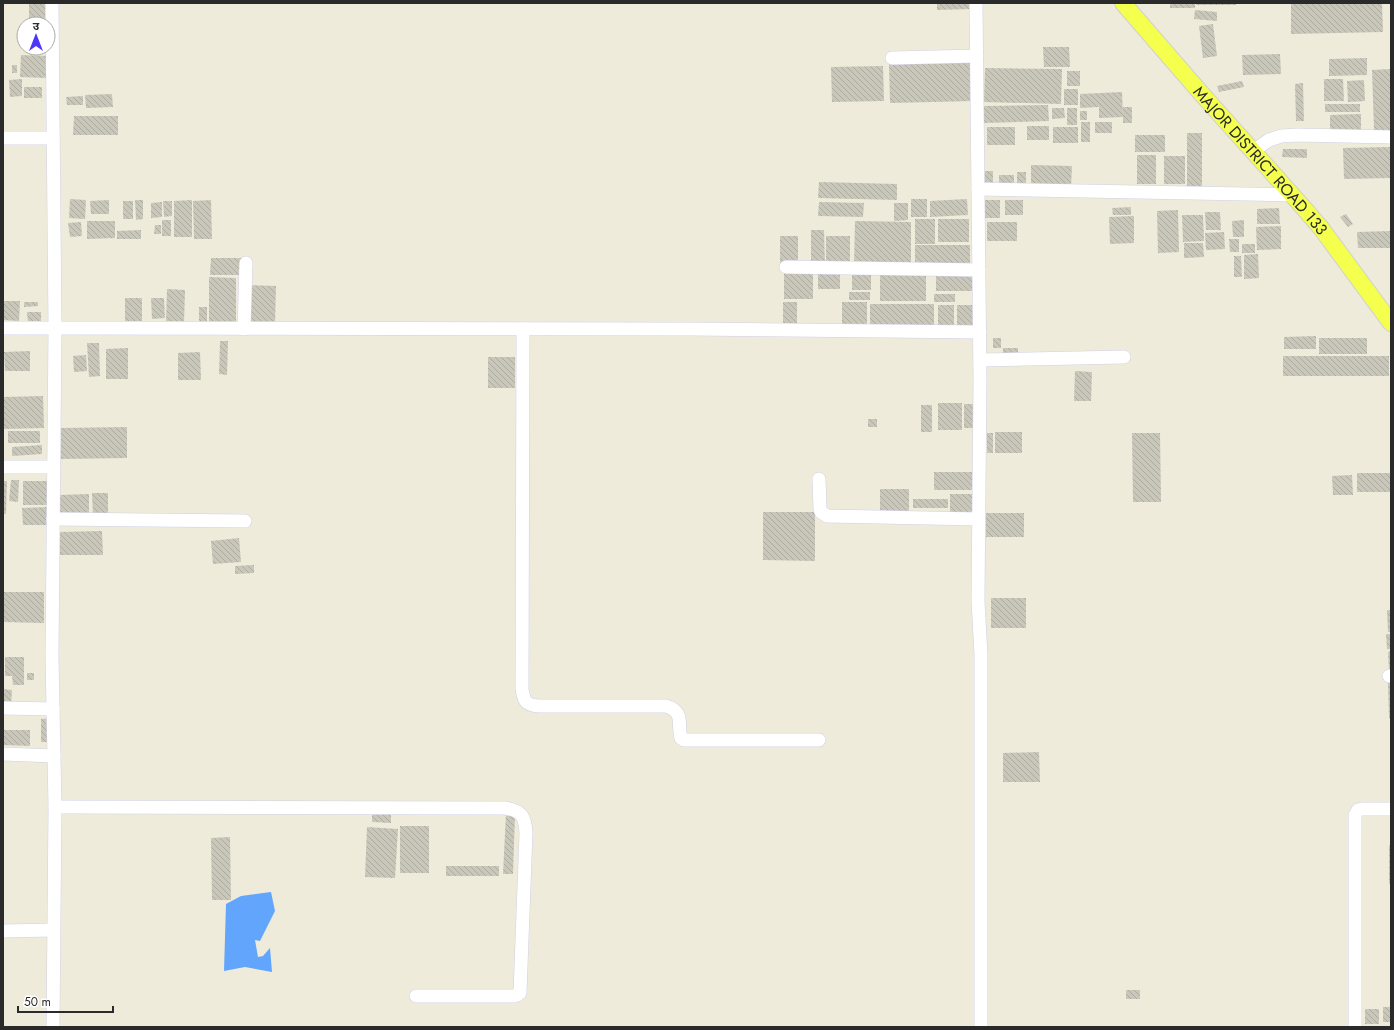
<svg xmlns="http://www.w3.org/2000/svg" width="1394" height="1030" font-family="Jost,'Noto Sans Devanagari',sans-serif">
<defs>
<pattern id="building-back-hatch" width="6" height="6" patternUnits="userSpaceOnUse"><rect width="6" height="6" fill="#c9c7ba"/><path d="M-1 5l2 2M0 0l6 6M5-1l2 2" fill="none" stroke="#adaba0"/></pattern>
</defs>
<rect width="100%" height="100%" fill="#eeebda"/>
<polygon fill="#61a5fc" points="271,892 275,911 260,941 255,940 258,957 263,956 270,948 272,972 245,967 224,971 226,904 241,896"/>
<g fill="url(#building-back-hatch)">
<rect x="29" y="3" width="21" height="20"/>
<polygon points="937,3 972,3 972,9 937,10"/>
<rect x="1170" y="3" width="25" height="5"/>
<rect x="1196" y="3" width="40" height="2"/>
<polygon points="1291,3 1382,3 1383,32 1291,34"/>
<polygon points="1195,10 1217,12 1217,21 1194,19"/>
<polygon points="1213,24 1217,56 1203,58 1199,26"/>
<polygon points="1043,47 1069,47 1070,67 1044,67"/>
<polygon points="1280,54 1281,74 1243,75 1242,55"/>
<polygon points="21,55 47,56 46,78 20,77"/>
<polygon points="1367,58 1367,75 1329,76 1329,59"/>
<polygon points="972,61 973,101 890,103 889,63"/>
<rect x="12" y="65" width="5" height="8"/>
<polygon points="883,66 884,101 832,102 831,67"/>
<polygon points="985,68 1062,69 1061,104 984,102"/>
<polygon points="1391,69 1391,130 1374,130 1372,70"/>
<rect x="1067" y="71" width="13" height="15"/>
<polygon points="22,79 22,96 10,97 9,80"/>
<polygon points="1324,79 1343,79 1344,101 1324,101"/>
<polygon points="1364,80 1365,101 1348,102 1347,81"/>
<polygon points="1242,81 1244,87 1219,92 1217,86"/>
<polygon points="1303,83 1304,121 1296,121 1295,84"/>
<rect x="24" y="87" width="18" height="11"/>
<rect x="1064" y="89" width="14" height="16"/>
<polygon points="1122,92 1123,117 1099,118 1099,107 1080,108 1080,94"/>
<polygon points="112,94 113,107 86,108 85,95"/>
<polygon points="83,96 83,105 67,105 66,97"/>
<rect x="1325" y="104" width="35" height="8"/>
<polygon points="1048,105 1049,121 984,123 984,106"/>
<rect x="1123" y="107" width="9" height="16"/>
<polygon points="1052,108 1064,108 1065,118 1052,119"/>
<rect x="1067" y="108" width="10" height="17"/>
<rect x="1080" y="111" width="7" height="9"/>
<polygon points="1361,114 1361,131 1330,132 1330,115"/>
<polygon points="74,116 118,116 118,135 73,135"/>
<rect x="1081" y="122" width="9" height="20"/>
<rect x="1095" y="122" width="17" height="11"/>
<rect x="1027" y="126" width="22" height="14"/>
<rect x="987" y="127" width="28" height="18"/>
<rect x="1053" y="127" width="25" height="16"/>
<rect x="1187" y="133" width="15" height="53"/>
<rect x="1135" y="135" width="30" height="17"/>
<polygon points="1391,147 1391,178 1344,179 1343,148"/>
<polygon points="1283,149 1307,149 1307,158 1282,157"/>
<rect x="1137" y="155" width="19" height="29"/>
<rect x="1164" y="156" width="21" height="28"/>
<polygon points="1031,165 1072,166 1071,187 1031,187"/>
<rect x="984" y="171" width="9" height="16"/>
<rect x="1017" y="172" width="9" height="16"/>
<rect x="999" y="175" width="15" height="10"/>
<polygon points="819,182 897,184 897,200 818,198"/>
<polygon points="70,199 86,200 85,219 69,218"/>
<rect x="911" y="199" width="16" height="18"/>
<polygon points="967,199 968,215 930,217 930,201"/>
<polygon points="109,200 109,214 91,214 90,201"/>
<polygon points="135,200 143,200 143,219 136,220"/>
<polygon points="192,200 192,237 174,237 174,201"/>
<polygon points="211,200 212,239 194,239 193,201"/>
<rect x="985" y="200" width="15" height="18"/>
<rect x="1005" y="200" width="18" height="15"/>
<rect x="123" y="201" width="10" height="18"/>
<polygon points="163,201 172,201 172,216 164,217"/>
<polygon points="162,202 162,217 151,218 151,203"/>
<polygon points="819,202 864,203 863,217 818,216"/>
<polygon points="894,203 908,203 908,220 894,221"/>
<polygon points="1131,207 1131,215 1113,215 1112,208"/>
<polygon points="1279,208 1280,224 1257,224 1257,209"/>
<polygon points="1178,210 1179,252 1158,253 1157,211"/>
<polygon points="1205,212 1220,212 1221,230 1206,230"/>
<polygon points="1346,214 1353,224 1348,227 1340,217"/>
<polygon points="1182,215 1203,215 1204,241 1183,242"/>
<polygon points="1134,216 1134,243 1110,244 1109,217"/>
<rect x="915" y="219" width="20" height="25"/>
<rect x="938" y="219" width="31" height="23"/>
<rect x="162" y="220" width="9" height="16"/>
<polygon points="1244,220 1244,237 1233,237 1232,221"/>
<polygon points="87,221 115,221 115,238 87,239"/>
<polygon points="855,221 911,222 911,268 854,267"/>
<polygon points="81,222 82,236 70,237 68,223"/>
<rect x="987" y="222" width="30" height="19"/>
<polygon points="155,225 161,225 161,234 154,234"/>
<polygon points="1281,226 1281,249 1257,250 1256,227"/>
<polygon points="141,230 141,239 117,239 117,231"/>
<polygon points="811,230 824,230 825,264 811,264"/>
<polygon points="1391,231 1391,248 1358,248 1357,232"/>
<polygon points="1224,232 1225,249 1206,250 1205,233"/>
<rect x="780" y="236" width="18" height="29"/>
<rect x="826" y="236" width="24" height="27"/>
<polygon points="1229,239 1239,239 1239,252 1230,252"/>
<polygon points="1184,243 1203,243 1204,257 1184,258"/>
<rect x="1242" y="244" width="13" height="9"/>
<rect x="915" y="245" width="55" height="22"/>
<polygon points="1258,254 1259,278 1244,279 1244,255"/>
<polygon points="1234,256 1241,256 1242,277 1234,277"/>
<polygon points="211,258 241,258 241,275 210,275"/>
<rect x="784" y="270" width="29" height="29"/>
<rect x="818" y="270" width="22" height="19"/>
<rect x="936" y="271" width="37" height="20"/>
<rect x="880" y="272" width="46" height="29"/>
<rect x="852" y="274" width="19" height="16"/>
<polygon points="209,277 236,278 236,327 209,326"/>
<polygon points="247,285 276,286 275,323 247,322"/>
<polygon points="167,289 185,290 184,323 166,323"/>
<rect x="849" y="292" width="21" height="8"/>
<rect x="934" y="294" width="21" height="8"/>
<rect x="125" y="298" width="17" height="23"/>
<polygon points="151,298 164,298 165,318 152,319"/>
<polygon points="4,301 20,301 19,321 3,320"/>
<polygon points="24,302 38,302 38,306 24,307"/>
<rect x="783" y="302" width="14" height="25"/>
<rect x="842" y="302" width="25" height="24"/>
<rect x="870" y="304" width="64" height="23"/>
<rect x="938" y="305" width="16" height="25"/>
<rect x="957" y="305" width="18" height="22"/>
<rect x="199" y="307" width="8" height="15"/>
<polygon points="27,312 41,312 41,323 28,323"/>
<polygon points="1316,336 1316,349 1284,349 1284,337"/>
<rect x="993" y="338" width="8" height="10"/>
<rect x="1319" y="338" width="48" height="16"/>
<polygon points="220,341 228,341 227,375 219,374"/>
<polygon points="87,343 99,343 100,376 89,377"/>
<polygon points="128,348 128,379 106,379 106,349"/>
<rect x="1003" y="348" width="15" height="11"/>
<polygon points="30,351 30,371 5,371 4,352"/>
<polygon points="200,352 201,380 178,380 178,353"/>
<polygon points="86,355 87,371 74,372 73,356"/>
<rect x="1283" y="356" width="106" height="20"/>
<rect x="488" y="357" width="27" height="31"/>
<polygon points="1075,371 1092,372 1091,401 1074,401"/>
<polygon points="43,396 44,428 3,429 3,397"/>
<rect x="938" y="403" width="24" height="27"/>
<rect x="964" y="404" width="11" height="24"/>
<rect x="921" y="405" width="11" height="27"/>
<rect x="868" y="419" width="9" height="8"/>
<polygon points="127,427 127,458 61,459 61,428"/>
<rect x="8" y="431" width="32" height="12"/>
<rect x="995" y="432" width="27" height="21"/>
<rect x="987" y="433" width="6" height="20"/>
<polygon points="1132,433 1160,433 1161,502 1133,502"/>
<polygon points="42,445 42,454 12,456 12,447"/>
<rect x="934" y="472" width="38" height="18"/>
<rect x="1357" y="473" width="34" height="19"/>
<polygon points="1352,475 1353,495 1333,495 1332,476"/>
<polygon points="11,480 19,480 18,502 9,501"/>
<polygon points="3,481 7,481 6,514 3,514"/>
<polygon points="23,481 48,481 47,505 23,505"/>
<rect x="880" y="489" width="29" height="25"/>
<polygon points="92,493 108,493 108,516 93,516"/>
<polygon points="89,494 89,517 60,517 60,495"/>
<rect x="950" y="494" width="23" height="22"/>
<rect x="913" y="499" width="35" height="9"/>
<polygon points="48,507 48,525 23,525 22,508"/>
<polygon points="763,512 815,512 815,561 763,560"/>
<rect x="986" y="513" width="38" height="24"/>
<polygon points="102,531 103,555 60,555 59,532"/>
<polygon points="239,538 241,562 213,564 211,541"/>
<polygon points="254,565 254,573 235,574 235,566"/>
<polygon points="3,592 44,592 44,623 3,622"/>
<rect x="991" y="598" width="35" height="30"/>
<polygon points="1387,610 1391,610 1391,632 1388,632"/>
<polygon points="1386,634 1391,634 1391,649 1387,649"/>
<polygon points="1391,651 1391,671 1389,671 1388,652"/>
<polygon points="5,657 24,657 24,685 13,685 12,676 5,676"/>
<rect x="27" y="673" width="7" height="7"/>
<polygon points="1388,683 1391,683 1391,718 1389,718"/>
<polygon points="3,689 12,690 11,707 3,706"/>
<polygon points="50,718 50,742 41,742 41,719"/>
<polygon points="3,730 30,730 30,746 3,745"/>
<polygon points="1039,752 1040,782 1003,782 1003,753"/>
<polygon points="372,810 391,811 391,823 372,822"/>
<polygon points="506,813 515,813 513,874 503,874"/>
<rect x="400" y="826" width="29" height="47"/>
<polygon points="367,827 398,829 395,878 365,877"/>
<polygon points="230,837 231,900 212,900 211,838"/>
<rect x="1389" y="845" width="2" height="39"/>
<rect x="446" y="866" width="53" height="10"/>
<rect x="1126" y="990" width="14" height="9"/>
<rect x="1383" y="1007" width="8" height="15"/>
<rect x="1365" y="1009" width="14" height="15"/>
</g>
<g fill="none" stroke-linecap="round" stroke-linejoin="round">
<defs>
<g id="minor">
<polyline points="52,3 55,329 52,656 55,807 53,1027"/>
<polyline points="976,3 980,379 978,601 981,655 981,1027"/>
<polyline points="892,58 977,56"/>
<polyline points="3,138 53,138"/>
<polyline points="1253,151 1269,140 1281,136 1297,135 1391,137"/>
<polyline points="978,189 1293,195"/>
<polyline points="786,267 979,270"/>
<polyline points="3,328 689,329 980,332"/>
<polyline points="244,329 246,263"/>
<path d="M523,329l-1,360c2,12 3,16 17,17h127c19,6 11,17 15,32l3,2h135"/>
<polyline points="980,360 1124,357"/>
<polyline points="3,467 53,467"/>
<polyline points="819,479 820,509 821,512 827,516 978,519"/>
<polyline points="53,519 245,521"/>
<polyline points="1389,676 1391,676"/>
<polyline points="3,708 53,709"/>
<polyline points="3,754 54,756"/>
<path d="M55,807l450,1c17,3 20,8 21,25l-6,160 -3,2 -3,1h-98"/>
<polyline points="3,931 53,930"/>
<polyline points="1355,1027 1355,815 1358,810 1362,809 1391,809"/>
</g>
<g id="major">
<path id="s1" d="M1123,3l77,89 102,114 19,22 70,95"/>
</g>
</defs>
<use href="#minor" stroke="#d1cfe5" stroke-width="14"/>
<use href="#major" stroke="#d0d0d0" stroke-width="18"/>
<use href="#minor" stroke="#fff" stroke-width="13"/>
<use href="#major" stroke="#f4ff4e" stroke-width="16"/>
</g>
<g text-anchor="middle" dominant-baseline="central" stroke-width="3.5" stroke-linejoin="round" paint-order="stroke">
<g font-size="16" fill="#2a2a2a" stroke="#fff">
<text stroke="none"><textPath href="#s1" startOffset="209">MAJOR DISTRICT ROAD 133</textPath></text>
</g>
</g>
<rect width="1394" height="1030" fill="none" stroke="#2a2a2a" stroke-width="8"/>
<g transform="translate(36 36)"><circle r="19" fill="#ffffff" stroke="#aaaaaa"/>
<path d="M0-3L7 15L0 10L-7 15Z" fill="#4c36ff"/>
<text y="-6" font-size="11" font-weight="bold" text-anchor="middle" fill="#2a2a2a">उ</text>
</g>
<path d="M18 1006v6h95v-6" fill="none" stroke="#2a2a2a" stroke-width="2"/>
<text x="24" y="1006" font-size="12" fill="#2a2a2a" stroke="#ffffff" stroke-width="3" paint-order="stroke">50 m</text>
</svg>
